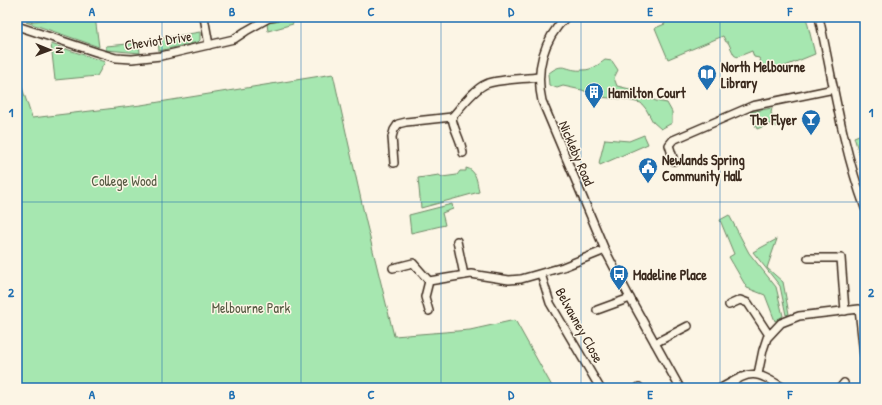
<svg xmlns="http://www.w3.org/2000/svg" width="882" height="405" font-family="'Patrick Hand',sans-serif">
<rect width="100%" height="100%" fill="#fcf5e5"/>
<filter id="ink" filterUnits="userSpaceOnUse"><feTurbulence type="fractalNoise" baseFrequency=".025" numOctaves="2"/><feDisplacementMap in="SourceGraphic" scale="8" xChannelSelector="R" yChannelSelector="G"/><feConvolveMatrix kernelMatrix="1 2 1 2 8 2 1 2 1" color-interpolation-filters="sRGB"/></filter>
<g filter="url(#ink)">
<g fill="#a6e7b0" stroke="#708867">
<polygon points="68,17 95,17 99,47 26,22"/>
<polygon points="663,17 806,17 815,54 778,69 777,68 768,71 767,68 764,69 759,58 754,57 752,51 737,57 734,55 728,42 726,42 723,36 668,59 655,28 665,24"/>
<polygon points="292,18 293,24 268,31 267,24 269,22"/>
<polygon points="200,32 200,40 198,42 159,51 158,39"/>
<polygon points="139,43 140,53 106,50 106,46"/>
<polygon points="51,44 105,62 97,76 55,80"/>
<path d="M605,60l7,1 6,9 -4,8 3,8 13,3 26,12 11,2 5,9v11l-11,6 -8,-7 -7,-13 -5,-6 -19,-4 -23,-2 -17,-7 -19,-4 -6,2 -8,-3 -1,-11c16,-14 18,-2 35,-4 9,0 15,-5 22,-10z"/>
<polygon points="17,72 32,118 141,105 333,74 366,222 394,336 470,330 515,320 553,388 17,388"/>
<polygon points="772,108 771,113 778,126 774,126 772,123 757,129 750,112"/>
<polygon points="644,135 648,144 600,165 599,163 605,139 629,141"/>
<polygon points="859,135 865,137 865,173 854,137"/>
<path d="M466,168c11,2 11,15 13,24l-58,16 -3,-30 21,-3 3,2 15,-2 3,-4h6z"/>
<polygon points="452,204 453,209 442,213 445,225 411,233 409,215"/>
<polygon points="729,215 749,253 776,287 783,316 775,321 765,295 747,288 729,257 734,254 720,220"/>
<polygon points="777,239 767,268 783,282 789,314 786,315 780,286 753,252"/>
</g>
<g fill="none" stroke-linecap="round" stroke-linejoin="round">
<defs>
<g id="street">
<polyline points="204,17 209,45"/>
<path d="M566,17c-23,23 -31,53 -24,84l63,149 25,48 50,90"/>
<path d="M819,17c14,64 23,129 46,191"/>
<polyline points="17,26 96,52 116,58 132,59 161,56 234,39 246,31 269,18 276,17"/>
<path d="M452,117c1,12 9,22 11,36"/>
<polyline points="674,161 669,145 673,140 752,106 834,89"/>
<path d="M394,163l-2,-26 2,-7 4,-6 8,-2 46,-5c9,-10 22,-28 34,-33 12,-5 39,-5 53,-7"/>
<polyline points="457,241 464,275"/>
<polyline points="808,258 841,258 845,311"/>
<polyline points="393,268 413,263 429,281"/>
<polyline points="541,274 550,303 600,388"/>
<polyline points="729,305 740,300 748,303 769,335"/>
<polyline points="597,310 630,298"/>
<polyline points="429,311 425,297 429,281 471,274 509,280 521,279 563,267 605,250"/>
<polyline points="655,343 688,326"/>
<polyline points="758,374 763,350 767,338 781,323 799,316 859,309 864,355"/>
<polyline points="638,388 639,387"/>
<path d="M721,388c31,-17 31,-19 63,0"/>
<polyline points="840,388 844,383"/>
</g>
</defs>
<use href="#street" stroke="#3b2a1e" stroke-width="10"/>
<use href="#street" stroke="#fcf5e5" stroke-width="7"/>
</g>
</g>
<path fill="none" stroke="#1f6fb2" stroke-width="1" stroke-opacity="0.55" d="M162,17v371M301,17v371M441,17v371M581,17v371M720,17v371M17,202h848"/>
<defs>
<symbol id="library-pin" viewBox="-11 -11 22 30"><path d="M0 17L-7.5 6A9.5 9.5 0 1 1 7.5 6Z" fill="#1f6fb2" stroke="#fcf5e5"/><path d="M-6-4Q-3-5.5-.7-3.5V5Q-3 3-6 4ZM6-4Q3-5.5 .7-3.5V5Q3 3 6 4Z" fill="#fff"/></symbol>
<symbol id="building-pin" viewBox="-11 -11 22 30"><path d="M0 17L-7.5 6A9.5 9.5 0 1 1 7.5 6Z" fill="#1f6fb2" stroke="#fcf5e5"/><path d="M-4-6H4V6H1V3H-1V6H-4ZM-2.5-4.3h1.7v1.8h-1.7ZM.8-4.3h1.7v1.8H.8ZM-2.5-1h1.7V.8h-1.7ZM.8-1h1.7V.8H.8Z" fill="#fff"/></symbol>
<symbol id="bar-pin" viewBox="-11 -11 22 30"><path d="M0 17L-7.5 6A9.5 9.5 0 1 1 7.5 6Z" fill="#1f6fb2" stroke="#fcf5e5"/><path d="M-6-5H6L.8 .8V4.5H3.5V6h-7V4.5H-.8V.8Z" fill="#fff"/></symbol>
<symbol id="civic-pin" viewBox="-11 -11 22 30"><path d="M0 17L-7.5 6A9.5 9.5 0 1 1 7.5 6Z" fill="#1f6fb2" stroke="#fcf5e5"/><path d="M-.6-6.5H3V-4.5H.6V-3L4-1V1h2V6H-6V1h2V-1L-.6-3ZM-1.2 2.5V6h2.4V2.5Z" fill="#fff"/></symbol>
<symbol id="bus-pin" viewBox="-11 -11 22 30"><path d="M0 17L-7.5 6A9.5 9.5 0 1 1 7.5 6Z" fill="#1f6fb2" stroke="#fcf5e5"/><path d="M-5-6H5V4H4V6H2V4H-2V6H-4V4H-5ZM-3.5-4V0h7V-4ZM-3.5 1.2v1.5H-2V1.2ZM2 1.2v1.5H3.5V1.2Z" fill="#fff"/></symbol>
</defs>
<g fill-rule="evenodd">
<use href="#library-pin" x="696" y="63" width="22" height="30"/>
<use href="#building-pin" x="583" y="81" width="22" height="30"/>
<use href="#bar-pin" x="800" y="108" width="22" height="30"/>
<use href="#civic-pin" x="637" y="156" width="22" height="30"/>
<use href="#bus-pin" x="608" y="263" width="22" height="30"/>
</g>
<g text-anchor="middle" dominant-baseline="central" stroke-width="3" stroke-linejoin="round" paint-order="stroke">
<g font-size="14" fill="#3b2a1e" stroke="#fcf5e5">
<text transform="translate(158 40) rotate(-8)">Cheviot Drive</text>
<text transform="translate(577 153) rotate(67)">Nickleby Road</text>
<text transform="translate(580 325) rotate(61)">Belvawney Close</text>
</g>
<g font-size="14" font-weight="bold" fill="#3b2a1e" stroke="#fcf5e5" text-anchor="start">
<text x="721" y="66">North Melbourne<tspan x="721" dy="16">Library</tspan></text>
<text x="608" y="92">Hamilton Court</text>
<text x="797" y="119" text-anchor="end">The Flyer</text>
<text x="662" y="159">Newlands Spring<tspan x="662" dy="16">Community Hall</tspan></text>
<text x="633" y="274">Madeline Place</text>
</g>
<g font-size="14" fill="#565942" stroke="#fcf5e5">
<text x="124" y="180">College Wood</text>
<text x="251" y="307">Melbourne Park</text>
</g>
</g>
<rect width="882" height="405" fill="none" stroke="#fcf5e5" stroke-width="44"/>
<g transform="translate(50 50) rotate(91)" stroke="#fcf5e5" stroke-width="3" paint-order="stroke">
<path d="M0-3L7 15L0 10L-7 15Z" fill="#3b2a1e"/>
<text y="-6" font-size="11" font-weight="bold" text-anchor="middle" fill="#3b2a1e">N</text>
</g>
<rect x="22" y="22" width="838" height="361" fill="none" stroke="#1f6fb2" stroke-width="1.5"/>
<g font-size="13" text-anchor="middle" font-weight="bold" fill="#1f6fb2">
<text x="92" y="16">A</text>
<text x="232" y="16">B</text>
<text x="371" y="16">C</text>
<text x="511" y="16">D</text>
<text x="650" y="16">E</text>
<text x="790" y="16">F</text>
<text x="11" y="117">1</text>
<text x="871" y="117">1</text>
<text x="11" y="297">2</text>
<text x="871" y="297">2</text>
<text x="92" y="399">A</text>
<text x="232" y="399">B</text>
<text x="371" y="399">C</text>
<text x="511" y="399">D</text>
<text x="650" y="399">E</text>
<text x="790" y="399">F</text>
</g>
</svg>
